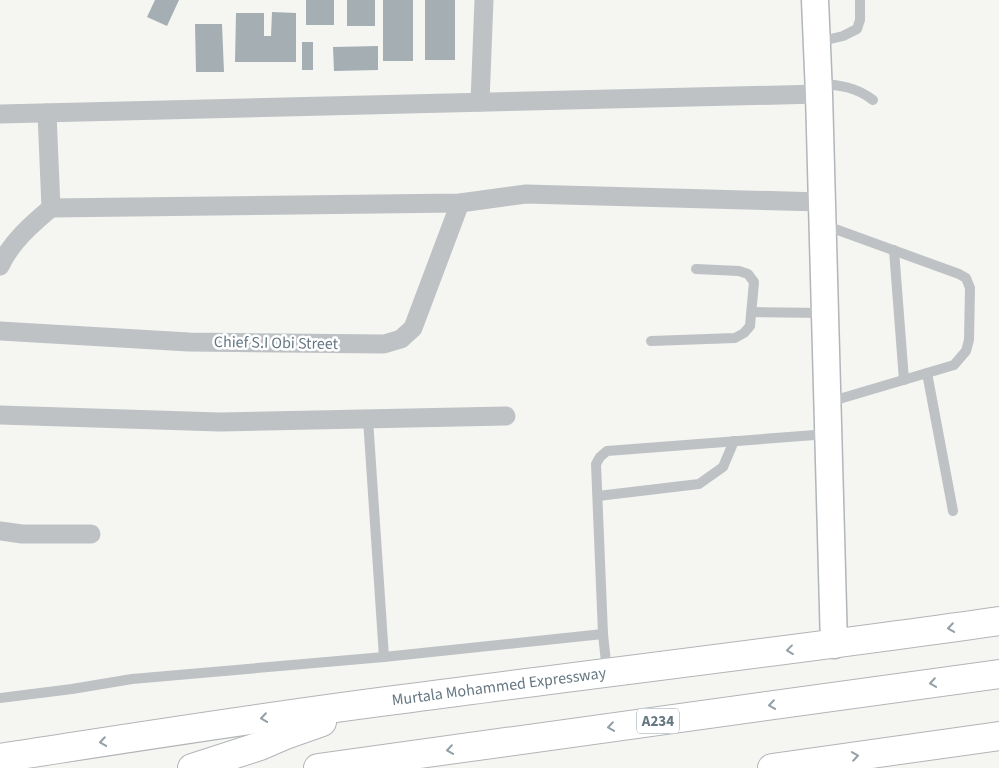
<svg xmlns="http://www.w3.org/2000/svg" width="999" height="768" font-family="'Source Sans 3',sans-serif">
<rect width="100%" height="100%" fill="#f5f5f2"/>
<g fill="#a5aeb3">
<polygon points="155,0 179,0 167,26 147,17"/>
<rect x="306" y="0" width="28" height="25"/>
<rect x="347" y="0" width="28" height="26"/>
<rect x="383" y="0" width="30" height="61"/>
<rect x="425" y="0" width="30" height="60"/>
<polygon points="272,12 296,13 296,62 235,62 236,13 264,13 264,36 271,36"/>
<polygon points="195,24 222,24 224,72 196,72"/>
<rect x="302" y="42" width="11" height="28"/>
<polygon points="378,46 378,70 334,71 333,47"/>
</g>
<g fill="none" stroke-linecap="round" stroke-linejoin="round">
<defs>
<polyline id="secondary" points="815,0 819,94 834,645"/>
<g id="highway">
<path id="s1" d="M0,758c137,-21 274,-43 411,-60 196,-26 392,-49 588,-77"/>
<polyline points="192,768 260,746 288,734 322,722"/>
<polyline points="318,768 999,674"/>
<polyline points="772,768 999,736"/>
</g>
</defs>
<use href="#secondary" stroke="#b0b6ba" stroke-width="29"/>
<use href="#highway" stroke="#b1b5b8" stroke-width="30"/>
<g stroke="#bec2c5" stroke-width="10">
<polyline points="818,42 843,36 857,29 860,20 860,0"/>
<path d="M820,84c20,1 36,3 53,16"/>
<polyline points="824,225 959,274 966,278 970,288 969,340 966,351 954,365 829,402"/>
<polyline points="894,250 904,380"/>
<polyline points="752,312 825,313"/>
<polyline points="651,341 735,338 744,333 750,326 754,282 748,274 739,271 696,269"/>
<polyline points="927,373 953,511"/>
<polyline points="368,419 384,657"/>
<polyline points="598,496 699,484 723,467 734,441"/>
<polyline points="607,672 603,634 596,464 600,457 607,451 828,434"/>
<polyline points="0,698 72,689 132,679 384,657 603,634"/>
</g>
<g stroke="#bec2c5" stroke-width="19">
<polyline points="480,102 484,0"/>
<polyline points="47,113 51,208"/>
<polyline points="0,114 819,94"/>
<path d="M0,266c11,-24 32,-42 51,-58l409,-5 66,-9 296,8"/>
<polyline points="0,331 189,342 384,344 401,339 413,328 460,203"/>
<polyline points="0,415 220,422 506,416"/>
<polyline points="0,531 22,534 91,534"/>
</g>
<use href="#secondary" stroke="#fff" stroke-width="26"/>
<use href="#highway" stroke="#fff" stroke-width="28"/>
</g>
<defs><path id="oneway-chevron" d="M-2-3.5L2.5 0L-2 3.5" fill="none" stroke-width="1.6" stroke-linecap="round" stroke-linejoin="round" transform="scale(1.25)"/></defs>
<g stroke="#93a0a8">
<use href="#oneway-chevron" transform="translate(951 628) rotate(172)"/>
<use href="#oneway-chevron" transform="translate(790 650) rotate(173)"/>
<use href="#oneway-chevron" transform="translate(933 683) rotate(172)"/>
<use href="#oneway-chevron" transform="translate(772 705) rotate(172)"/>
<use href="#oneway-chevron" transform="translate(264 718) rotate(172)"/>
<use href="#oneway-chevron" transform="translate(611 727) rotate(172)"/>
<use href="#oneway-chevron" transform="translate(103 742) rotate(171)"/>
<use href="#oneway-chevron" transform="translate(450 750) rotate(172)"/>
<use href="#oneway-chevron" transform="translate(855 756) rotate(-8)"/>
</g>
<g text-anchor="middle" dominant-baseline="central" stroke-width="5" stroke-linejoin="round" paint-order="stroke">
<rect fill="#fff" stroke="#93a0a8" stroke-width="1" x="637" y="708.5" width="42" height="25" rx="4"/>
<g font-size="15" font-weight="bold" fill="#657782">
<text x="658" y="721">A234</text>
</g>
<g font-size="16" fill="#657782" stroke="#fff">
<text transform="translate(276 343) rotate(1)">Chief S.I Obi Street</text>
<text stroke="none"><textPath href="#s1" startOffset="504">Murtala Mohammed Expressway</textPath></text>
</g>
</g>
</svg>
